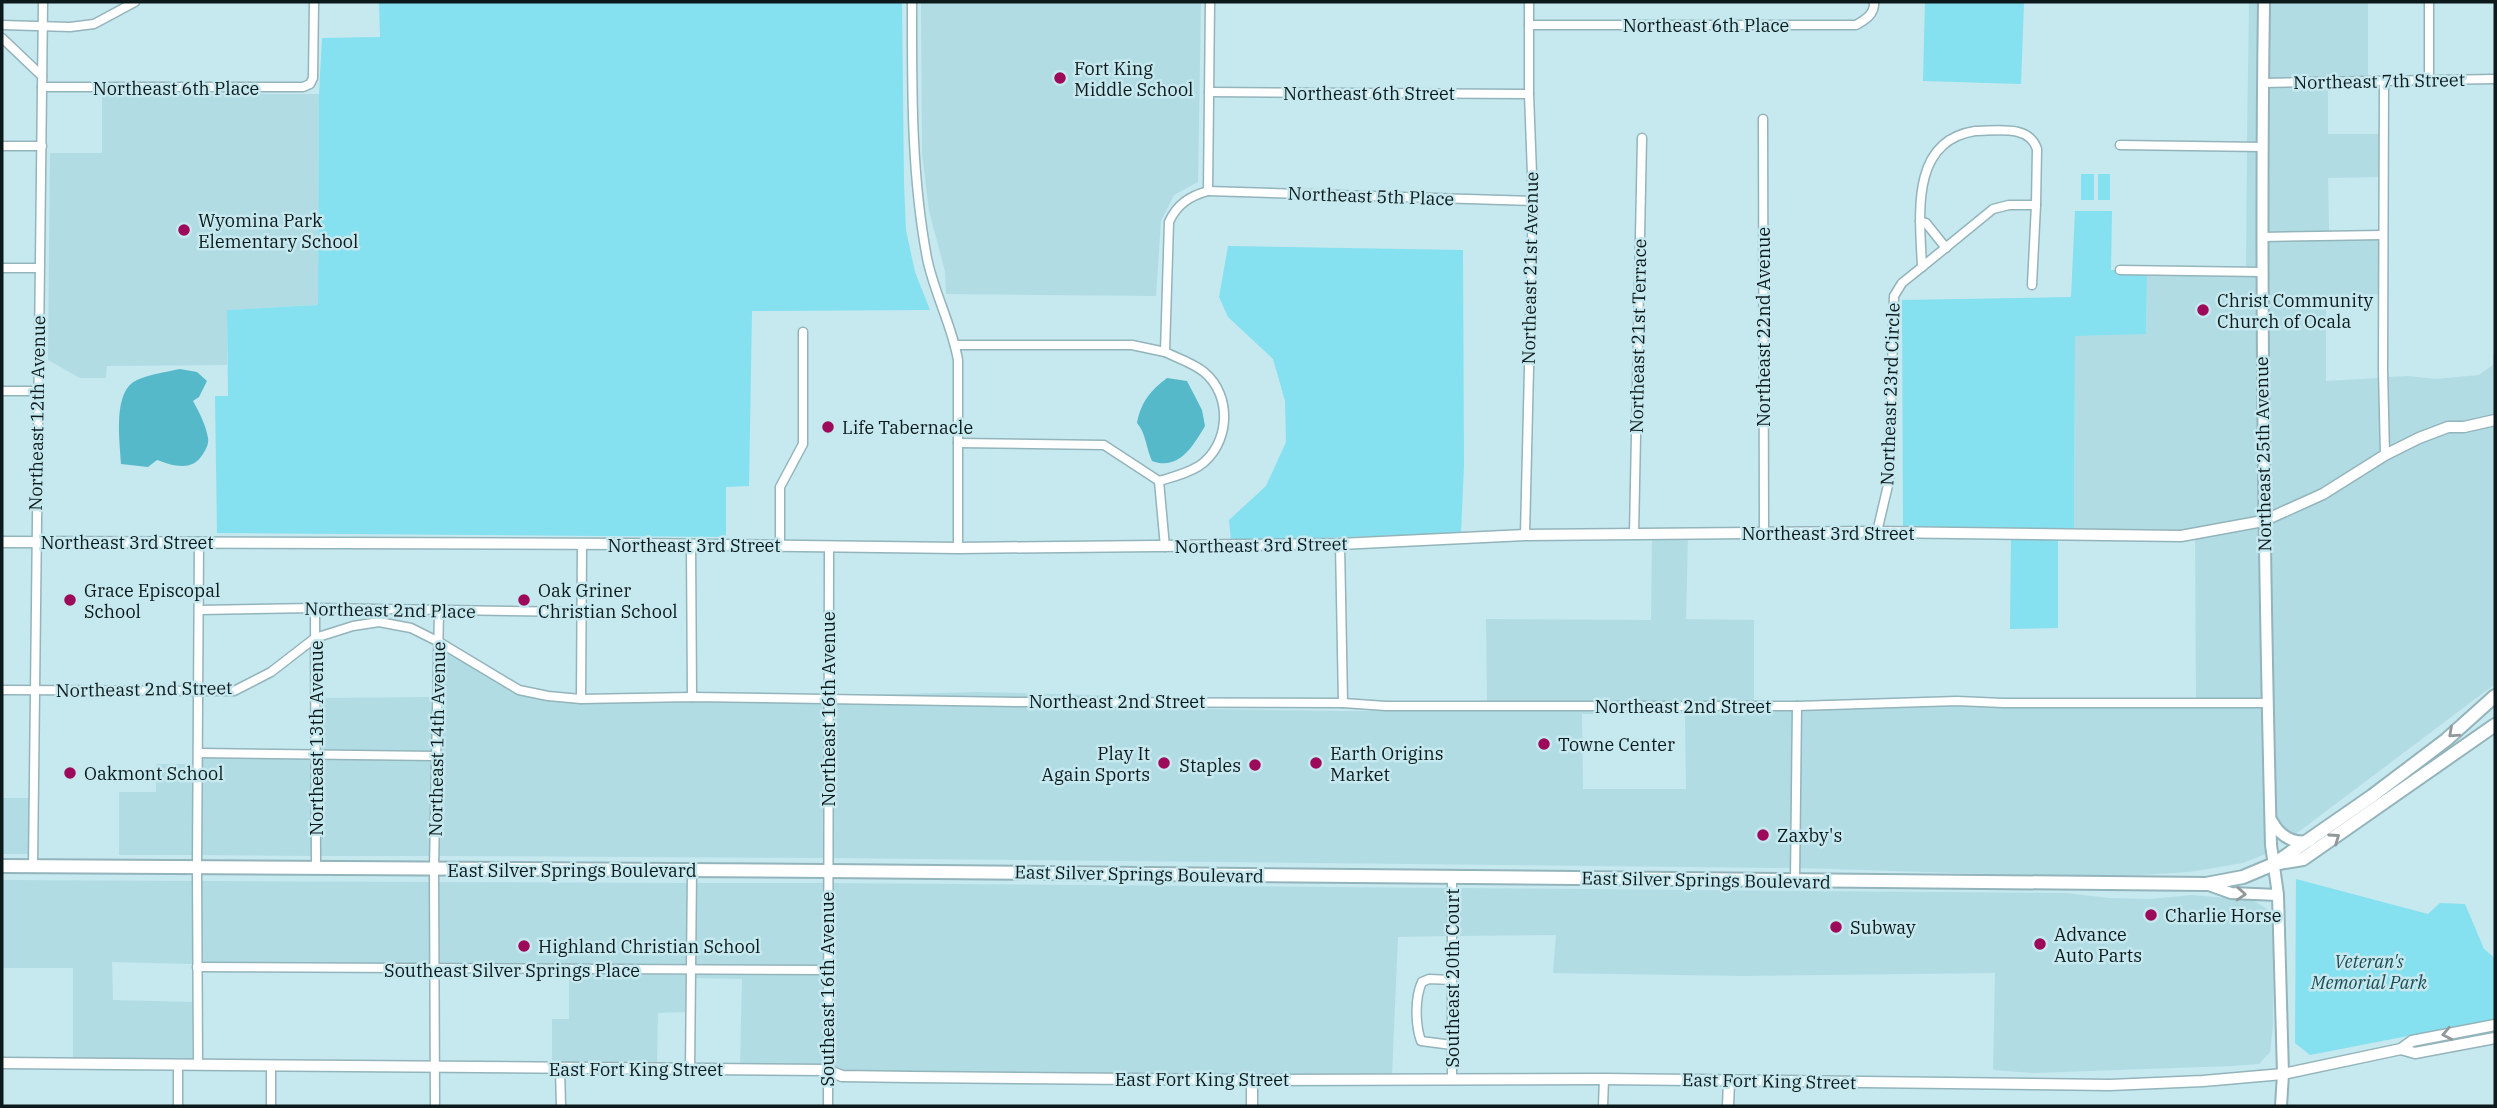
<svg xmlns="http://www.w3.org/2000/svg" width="2497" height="1108" font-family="'IBM Plex Serif',serif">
<rect width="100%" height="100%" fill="#c6e8ef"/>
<g fill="#b1dce4" fill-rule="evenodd">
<polygon points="921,2 1201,2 1198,182 1174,195 1161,221 1156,296 946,294 945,271 929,211 922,153"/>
<polygon points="2249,2 2260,2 2259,142 2247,142"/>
<polygon points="2268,2 2368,2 2368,77 2267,79"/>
<polygon points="2267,87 2328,87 2328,134 2380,134 2379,177 2328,178 2329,231 2265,233"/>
<polygon points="102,94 319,94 318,305 227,310 227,365 107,366 106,378 80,378 48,360 50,153 102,153"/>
<polygon points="2247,151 2258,151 2257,267 2246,267"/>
<polygon points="2379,239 2379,294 2326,296 2326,381 2379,378 2381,452 2321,490 2267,514 2265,241"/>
<polygon points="2147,275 2257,276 2259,517 2181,531 2074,530 2075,335 2146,334"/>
<polygon points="2493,354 2495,354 2495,416 2388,448 2387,377 2408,376 2436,379 2479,375 2493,365"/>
<polygon points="2495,425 2495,684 2293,836 2283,831 2274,817 2267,524 2421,442 2448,432"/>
<polygon points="2259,526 2263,699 2196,699 2195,538"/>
<polygon points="1652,538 1688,538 1686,619 1754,620 1754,702 1487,702 1486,619 1651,620"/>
<polygon points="443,649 517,694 548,701 577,703 692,701 825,703 823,858 438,856"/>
<polygon points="978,692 1308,701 859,695"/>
<polygon points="434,697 432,752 320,749 320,698"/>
<path d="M832,703l508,8h453l-2,157 -960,-10zM1582,714h103l1,75h-103z"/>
<polygon points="1957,705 2003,707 2264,708 2268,853 2243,863 2189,872 2140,875 2021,875 1799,868 1801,711"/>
<polygon points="203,758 312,758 312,856 201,855"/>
<polygon points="320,758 432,760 431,856 320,856"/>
<polygon points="156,764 195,764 193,855 119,855 119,792 156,792"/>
<polygon points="2,798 30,798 29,854 2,854"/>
<polygon points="2,880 193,881 194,964 112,962 113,1000 193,1002 192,1061 73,1059 73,968 2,968"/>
<polygon points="201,881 430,882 431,965 201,962"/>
<polygon points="438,882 688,883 686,966 438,965"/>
<polygon points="696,883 823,883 823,966 694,966"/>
<polygon points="831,883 1448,888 1448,936 1398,937 1392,1075 843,1071 831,1067"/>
<polygon points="1456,888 2066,893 2109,898 2151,899 2191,895 2253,900 2270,911 2274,941 2273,1025 2270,1052 2259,1064 2232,1066 2033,1073 1993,1070 1995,973 1743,976 1553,973 1556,935 1456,936"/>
<polygon points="553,974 686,975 686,1012 658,1013 657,1065 552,1064 552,1019 569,1019 569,975"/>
<polygon points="694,975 823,975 823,1065 740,1065 742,979 694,978"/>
</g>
<g fill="#85e0f0">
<polygon points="379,2 902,2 904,184 906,230 915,272 930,310 752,311 749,486 726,487 726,537 217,533 215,396 228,396 227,310 318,305 319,94 322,38 380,37"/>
<polygon points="1925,2 2024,2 2021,84 1923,81"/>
<rect x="2081" y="174" width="13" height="26"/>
<rect x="2098" y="174" width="12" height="26"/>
<polygon points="2075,211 2112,211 2111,270 2116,270 2116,275 2147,275 2146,334 2075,336 2074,530 1903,528 1902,300 2071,297"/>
<polygon points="1228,246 1463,250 1464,465 1461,533 1231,541 1229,520 1266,486 1286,442 1285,401 1273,359 1228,317 1219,297"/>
<polygon points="2011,538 2058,539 2058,628 2010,629"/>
<polygon points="2296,879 2428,914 2440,903 2465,904 2484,949 2495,958 2495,1019 2310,1055 2295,1043"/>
</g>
<g fill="#55b9ca">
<path d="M180,369l17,3 10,9 -8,16 -6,4c6,11 13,24 15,37 1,6 -2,11 -5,16 -11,18 -29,12 -46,6l-9,7 -27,-3c-1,-23 -9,-73 16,-84 13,-6 29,-8 43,-11z"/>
<path d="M1167,378l20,3 15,29 3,16c-12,20 -26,45 -53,35 -6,-13 -6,-28 -15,-38 4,-21 13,-32 30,-45z"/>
</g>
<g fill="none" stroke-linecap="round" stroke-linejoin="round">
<defs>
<g id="minor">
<path d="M912,2c0,86 -1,171 15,256 7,35 25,67 31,102v188"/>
<polyline points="2429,2 2429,81"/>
<polyline points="2,25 70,27 94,24 135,2"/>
<path d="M1529,25h327c9,-5 19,-11 18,-23"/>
<polyline points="2,38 42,76"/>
<polyline points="2384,82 2383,370 2385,455"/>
<polyline points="2263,83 2495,79"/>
<polyline points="42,87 303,87 310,84 313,78 314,2"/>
<polyline points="1209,92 1529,94"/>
<polyline points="1763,119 1764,534"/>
<path d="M1975,131c21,0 54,-7 62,18l-1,56h-27l-16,4 -71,58c-2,-50 -13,-126 53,-136z"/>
<polyline points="2120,145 2262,147"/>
<polyline points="2,146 42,146"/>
<polyline points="1208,191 1533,201"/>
<polyline points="1920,221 1926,223 1946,248"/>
<polyline points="2262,237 2383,235"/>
<polyline points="2,268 39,268"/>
<polyline points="2120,270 2261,272"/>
<polyline points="2032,285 2036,205"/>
<polyline points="955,345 1132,345 1165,352"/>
<polyline points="2,391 37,391"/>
<polyline points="958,443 1104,445 1159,481"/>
<path d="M1159,481c14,-4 27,-7 40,-15 31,-21 34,-70 5,-94 -11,-9 -27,-14 -39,-20l4,-130c8,-18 21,-26 39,-31l2,-189"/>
<polyline points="1159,481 1165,547"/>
<polyline points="1877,532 1889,481 1894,296 1902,283 1922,267"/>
<polyline points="1634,534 1642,138"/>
<polyline points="1525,535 1533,201 1529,94 1529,2"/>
<polyline points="1340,544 1343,703"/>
<polyline points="691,545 692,697"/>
<polyline points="780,546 780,487 803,444 803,332"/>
<polyline points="315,608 316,868"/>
<polyline points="199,610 315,608 582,612"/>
<polyline points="2,690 234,691 271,672 315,638 353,626 379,622 411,628 439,642 519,690 548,696 581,699 692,697 1016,702 1343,703 1386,706 1797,706 1957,701 2003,703 2267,703"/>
<polyline points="581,699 582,545"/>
<polyline points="199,753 436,756"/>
<polyline points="33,866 43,2"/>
<polyline points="1452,877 1452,1079"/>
<polyline points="1795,881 1797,706"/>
<polyline points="197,967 827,970"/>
<path d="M1452,980l-23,-1 -7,3c-7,15 -7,42 -1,59l31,4"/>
<polyline points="198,1065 197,867 199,542"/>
<polyline points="560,1069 561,1106"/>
<polyline points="690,1070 692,870"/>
<polyline points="178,1106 178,1064"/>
<polyline points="271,1106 271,1065"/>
<polyline points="435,1106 434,869 439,610"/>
<polyline points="828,1106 829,547"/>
<polyline points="1603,1106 1604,1079"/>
</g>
<g id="tertiary">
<polyline points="2,542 632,544 958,548 1340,544 1525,535 1877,532 2181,536 2263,521 2323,494 2385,455 2419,438 2448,427 2464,427 2495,420"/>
<polyline points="2401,1049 2415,1053 2495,1038"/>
<polyline points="2,1063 827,1070 842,1076 912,1077 1252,1080 1604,1079 2110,1085 2203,1081 2283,1074 2401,1049 2412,1041 2495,1025"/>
<polyline points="1252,1080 1252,1106"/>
<polyline points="1728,1106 1729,1081"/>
</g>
<g id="secondary">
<path d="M2264,2c-4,281 0,562 7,843l7,50 5,179 -2,32"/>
<path d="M2272,821c8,15 20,23 38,20"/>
<polyline points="2206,884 2231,893 2278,895"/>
</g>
<g id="primary">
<polyline points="2279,863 2303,859 2495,725"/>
<polyline points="2,866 827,871 2206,884 2243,877 2274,864 2372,796 2446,740 2495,696"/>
</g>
</defs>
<use href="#minor" stroke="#93b4ba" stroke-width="11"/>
<use href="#tertiary" stroke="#93b4ba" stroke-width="13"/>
<use href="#secondary" stroke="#93b4ba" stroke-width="14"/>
<use href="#primary" stroke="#93b4ba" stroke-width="16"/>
<use href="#minor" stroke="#fff" stroke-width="8"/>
<use href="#tertiary" stroke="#fff" stroke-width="10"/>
<use href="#secondary" stroke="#fff" stroke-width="10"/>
<use href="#primary" stroke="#fff" stroke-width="12"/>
</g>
<defs><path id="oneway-chevron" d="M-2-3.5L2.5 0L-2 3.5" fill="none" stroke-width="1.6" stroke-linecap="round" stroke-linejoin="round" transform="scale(1.75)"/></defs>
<g stroke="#929899">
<use href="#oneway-chevron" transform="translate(2453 733) rotate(138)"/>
<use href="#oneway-chevron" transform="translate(2335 838) rotate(-35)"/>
<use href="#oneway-chevron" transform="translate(2241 894) rotate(4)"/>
<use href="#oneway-chevron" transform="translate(2447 1034) rotate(169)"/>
</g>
<g fill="#9c0a59" stroke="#c6e8ef" stroke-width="2.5">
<circle cx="1060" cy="78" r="7"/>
<circle cx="184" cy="230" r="7"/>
<circle cx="2203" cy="310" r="7"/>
<circle cx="828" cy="427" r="7"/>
<circle cx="70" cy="600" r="7"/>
<circle cx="524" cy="600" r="7"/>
<circle cx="1544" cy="744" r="7"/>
<circle cx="1164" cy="763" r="7"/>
<circle cx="1316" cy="763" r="7"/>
<circle cx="1255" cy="765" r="7"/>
<circle cx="70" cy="773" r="7"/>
<circle cx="1763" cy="835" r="7"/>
<circle cx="2151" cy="915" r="7"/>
<circle cx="1836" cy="927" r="7"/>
<circle cx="2040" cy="944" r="7"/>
<circle cx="524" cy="946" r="7"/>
</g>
<g text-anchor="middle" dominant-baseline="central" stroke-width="5" stroke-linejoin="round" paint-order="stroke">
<g font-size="18" fill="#0d1a1c" stroke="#c6e8ef">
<text x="1706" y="25">Northeast 6th Place</text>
<text transform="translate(2379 81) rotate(-1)">Northeast 7th Street</text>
<text x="176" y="88">Northeast 6th Place</text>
<text x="1369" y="93">Northeast 6th Street</text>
<text transform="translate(1371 196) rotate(2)">Northeast 5th Place</text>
<text transform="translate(1530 268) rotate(-89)">Northeast 21st Avenue</text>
<text transform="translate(1763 327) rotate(-90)">Northeast 22nd Avenue</text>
<text transform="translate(1638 336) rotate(-89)">Northeast 21st Terrace</text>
<text transform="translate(1890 394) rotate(-88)">Northeast 23rd Circle</text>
<text transform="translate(37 413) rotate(-89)">Northeast 12th Avenue</text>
<text transform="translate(2263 454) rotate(-91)">Northeast 25th Avenue</text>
<text x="1828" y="533">Northeast 3rd Street</text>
<text x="127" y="542">Northeast 3rd Street</text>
<text x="694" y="545">Northeast 3rd Street</text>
<text transform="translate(1261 545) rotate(-1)">Northeast 3rd Street</text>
<text transform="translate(390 610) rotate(1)">Northeast 2nd Place</text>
<text transform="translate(144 689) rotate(-1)">Northeast 2nd Street</text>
<text x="1117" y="701">Northeast 2nd Street</text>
<text x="1683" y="706">Northeast 2nd Street</text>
<text transform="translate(828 709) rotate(-90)">Northeast 16th Avenue</text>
<text transform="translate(316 738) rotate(-90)">Northeast 13th Avenue</text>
<text transform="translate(437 739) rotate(-89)">Northeast 14th Avenue</text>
<text x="572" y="870">East Silver Springs Boulevard</text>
<text transform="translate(1139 874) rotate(1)">East Silver Springs Boulevard</text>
<text transform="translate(1706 880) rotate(1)">East Silver Springs Boulevard</text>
<text x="512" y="970">Southeast Silver Springs Place</text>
<text transform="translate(1452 978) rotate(-90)">Southeast 20th Court</text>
<text transform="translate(827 989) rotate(-90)">Southeast 16th Avenue</text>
<text x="636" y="1069">East Fort King Street</text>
<text x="1202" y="1079">East Fort King Street</text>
<text transform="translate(1769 1081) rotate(1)">East Fort King Street</text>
</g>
<g font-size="18" fill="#0d1a1c" stroke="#c6e8ef" text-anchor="start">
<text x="1074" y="68">Fort King<tspan x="1074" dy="21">Middle School</tspan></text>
<text x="198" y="220">Wyomina Park<tspan x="198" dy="21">Elementary School</tspan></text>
<text x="2217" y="300">Christ Community<tspan x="2217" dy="21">Church of Ocala</tspan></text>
<text x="842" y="427">Life Tabernacle</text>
<text x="84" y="590">Grace Episcopal<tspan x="84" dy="21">School</tspan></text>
<text x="538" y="590">Oak Griner<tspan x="538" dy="21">Christian School</tspan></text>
<text x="1558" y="744">Towne Center</text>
<text x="1150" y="753" text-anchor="end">Play It<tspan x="1150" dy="21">Again Sports</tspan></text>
<text x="1330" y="753">Earth Origins<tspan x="1330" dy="21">Market</tspan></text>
<text x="1241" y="765" text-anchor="end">Staples</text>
<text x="84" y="773">Oakmont School</text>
<text x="1777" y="835">Zaxby's</text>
<text x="2165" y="915">Charlie Horse</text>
<text x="1850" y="927">Subway</text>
<text x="2054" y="934">Advance<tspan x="2054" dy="21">Auto Parts</tspan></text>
<text x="538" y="946">Highland Christian School</text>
</g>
<g font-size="18" font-style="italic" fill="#204d54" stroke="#c6e8ef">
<text x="2369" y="961">Veteran's<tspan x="2369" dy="21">Memorial Park</tspan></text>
</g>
</g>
<rect width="2497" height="1108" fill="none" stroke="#0d1a1c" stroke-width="7"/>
</svg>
